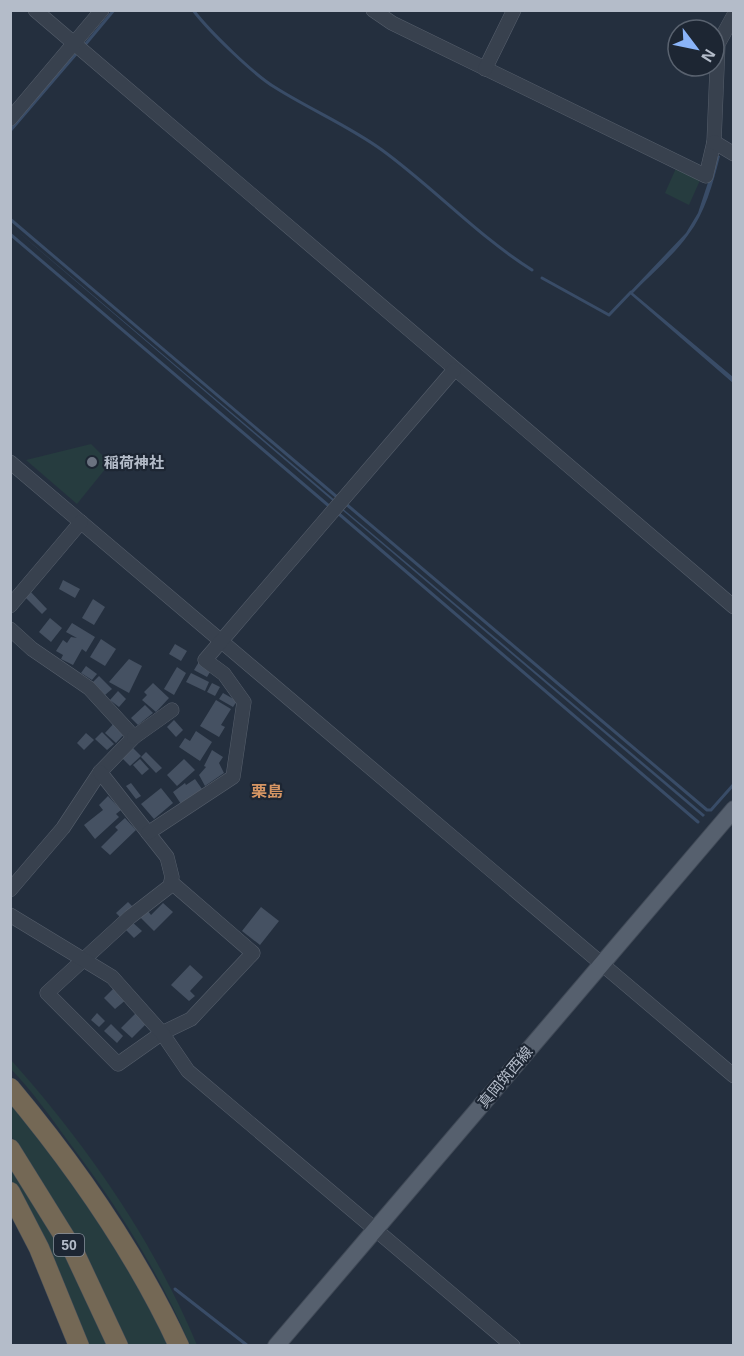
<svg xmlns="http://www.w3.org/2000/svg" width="744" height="1356" font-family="Arial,'Noto Sans JP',sans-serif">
<rect width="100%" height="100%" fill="#242f3e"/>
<g fill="#263c3f">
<polygon points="677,166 701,178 689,205 665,193"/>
<polygon points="91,444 110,463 77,504 26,460"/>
<path d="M11,1060c76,85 142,180 186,285h-7c-31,-73 -74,-141 -122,-204 -18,-25 -36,-50 -57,-72z"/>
<polygon points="10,1095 91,1199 174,1345 126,1345 42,1183 11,1136"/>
<polygon points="10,1162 75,1273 107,1345 84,1345 43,1244 11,1180"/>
</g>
<g fill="#394c67">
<path d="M717,155l3,1c-7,27 -15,57 -32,79 -15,21 -37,39 -55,58l100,84v6l-104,-90 57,-60 12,-20z"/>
<polygon points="10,225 336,501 334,502"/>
<polygon points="342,508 705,815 703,817 341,509"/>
</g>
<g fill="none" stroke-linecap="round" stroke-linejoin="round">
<g stroke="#394c67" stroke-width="3">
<path d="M193,10c16,21 61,65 83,78 35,22 73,38 106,62 52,38 96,86 150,120"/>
<polyline points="84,46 114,10"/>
<polyline points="10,131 76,54"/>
<polyline points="10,219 337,497"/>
<polyline points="10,234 329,506"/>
<polyline points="542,278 609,315 631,292"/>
<polyline points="346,504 707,810 711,810 734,784"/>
<polyline points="339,514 698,822"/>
<polyline points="175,1289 248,1346"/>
</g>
</g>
<g fill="#455162">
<polygon points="63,580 80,589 75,598 59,589"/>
<polygon points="28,589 47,609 42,614 23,595"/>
<polygon points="93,599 105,607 94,625 82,618"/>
<polygon points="50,618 62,628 51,642 39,632"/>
<polygon points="72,623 95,637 86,652 82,649 73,665 61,659 63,655 56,651 63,640 67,643 71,637 77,638 66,632"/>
<polygon points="101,639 116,649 105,666 90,657"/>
<polygon points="175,644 187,651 181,661 169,654"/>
<polygon points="129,659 142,666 129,693 109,682"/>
<polygon points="200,660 213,667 207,677 194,670"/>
<polygon points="86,666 97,674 92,680 81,673"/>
<polygon points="177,667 186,673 174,695 164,689"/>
<polygon points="191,673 209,682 205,691 186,682"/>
<polygon points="99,676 112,689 105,695 93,682"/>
<polygon points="153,683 169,698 156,712 142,700 147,695 144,692"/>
<polygon points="212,683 220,687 215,696 207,692"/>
<polygon points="118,691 126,699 119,707 110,700"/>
<polygon points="223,693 237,701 233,707 219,699"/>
<polygon points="216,700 231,709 221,725 225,727 219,737 200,726"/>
<polygon points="145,705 153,713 138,725 131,718"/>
<polygon points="174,720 183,730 176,737 167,727"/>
<polygon points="116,721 127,731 116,743 105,733"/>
<polygon points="196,731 212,742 200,761 179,747 185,738 190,741"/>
<polygon points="102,732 114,744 107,750 95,739"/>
<polygon points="86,733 94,740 84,750 77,743"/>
<polygon points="130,745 141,756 130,766 119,755"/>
<polygon points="212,750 223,757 219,763 224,773 205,786 199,775 206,767 204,766"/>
<polygon points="146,752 162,768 156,773 141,757"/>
<polygon points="140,759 149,769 142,775 133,765"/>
<polygon points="184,759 195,770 177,786 167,775"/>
<polygon points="195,779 202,789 181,804 173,792 185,783 186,785"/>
<polygon points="131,783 141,796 136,799 126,786"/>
<polygon points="161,788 173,803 154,819 141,804"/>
<polygon points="108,796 121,810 116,814 119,817 95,839 84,825 103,810 99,805"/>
<polygon points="125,818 136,830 110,855 101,847 118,830 115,827"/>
<polygon points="128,902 133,907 121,918 116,913"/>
<polygon points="163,903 173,912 154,931 140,917 147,910 151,915"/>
<polygon points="261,907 279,921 260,945 242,931"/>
<polygon points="131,921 142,931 134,938 124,928"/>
<polygon points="190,965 203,977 190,991 195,996 189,1001 171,985"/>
<polygon points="115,987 127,999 115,1009 104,998"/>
<polygon points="97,1013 105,1021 99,1027 91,1020"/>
<polygon points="136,1013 147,1023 132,1038 121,1028"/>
<polygon points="111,1024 123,1036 117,1043 104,1031"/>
</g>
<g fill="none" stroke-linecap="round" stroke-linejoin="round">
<defs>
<g id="minor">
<polyline points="35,10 734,607"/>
<polyline points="373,10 392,23 706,176 714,142 718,44 734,15"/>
<polyline points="485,69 514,10"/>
<polyline points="10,119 102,10"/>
<polyline points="714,142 734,154"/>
<polyline points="10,462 734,1076"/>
<polyline points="10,606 81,522"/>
<polyline points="10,629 32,649 89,688 134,737 100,772 63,828 10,890"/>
<polyline points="134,737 172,710"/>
<polyline points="100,772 167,857 172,877 170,886 130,917 47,993 118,1064 162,1033 191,1019 253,953 171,882"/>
<polyline points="148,833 233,777 244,702 224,674 205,660 454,370"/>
<polyline points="10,915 112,977 162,1033 188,1071 513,1346"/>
</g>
<polyline id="major" points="276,1346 734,809"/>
<g id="highway">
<path d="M10,1088c66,79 125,163 169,258"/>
<polyline points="10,1149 74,1252 118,1346"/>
<polyline points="10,1192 39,1248 79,1346"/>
</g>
</defs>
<use href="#minor" stroke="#565f6c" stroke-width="15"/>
<use href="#major" stroke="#414a57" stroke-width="18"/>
<use href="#highway" stroke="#434c59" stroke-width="21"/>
<use href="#minor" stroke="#38414e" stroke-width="14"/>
<use href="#major" stroke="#56606e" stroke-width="16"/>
<use href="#highway" stroke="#746855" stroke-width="20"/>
</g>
<circle fill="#6b7280" stroke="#1d2633" stroke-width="2" cx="92" cy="462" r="6"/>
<g text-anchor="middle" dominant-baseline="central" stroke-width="4.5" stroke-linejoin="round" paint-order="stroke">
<rect fill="#1d2633" stroke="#878f9c" stroke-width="1.5" x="54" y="1234" width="30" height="22" rx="4.5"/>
<g font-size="14" font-weight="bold" fill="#b4bcc9">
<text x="69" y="1245">50</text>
</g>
<g font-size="15" font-weight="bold" fill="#b4bcc9" stroke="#1d2633" text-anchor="start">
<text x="104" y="462">稲荷神社</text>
</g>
<g font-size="15" fill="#b4bcc9" stroke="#1d2633">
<text transform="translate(505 1077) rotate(-50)">真岡筑西線</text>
</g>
<g font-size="16" font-weight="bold" fill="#d59563" stroke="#1d2633">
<text x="267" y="791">栗島</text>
</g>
</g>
<rect width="744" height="1356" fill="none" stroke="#b4bcc9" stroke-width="24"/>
<g transform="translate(696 48) rotate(122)"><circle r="28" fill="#1d2633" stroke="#59626f" stroke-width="1.5"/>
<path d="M0-4.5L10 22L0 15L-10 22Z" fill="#8ab4f8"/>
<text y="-9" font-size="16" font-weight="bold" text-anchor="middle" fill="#b4bcc9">N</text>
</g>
</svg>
